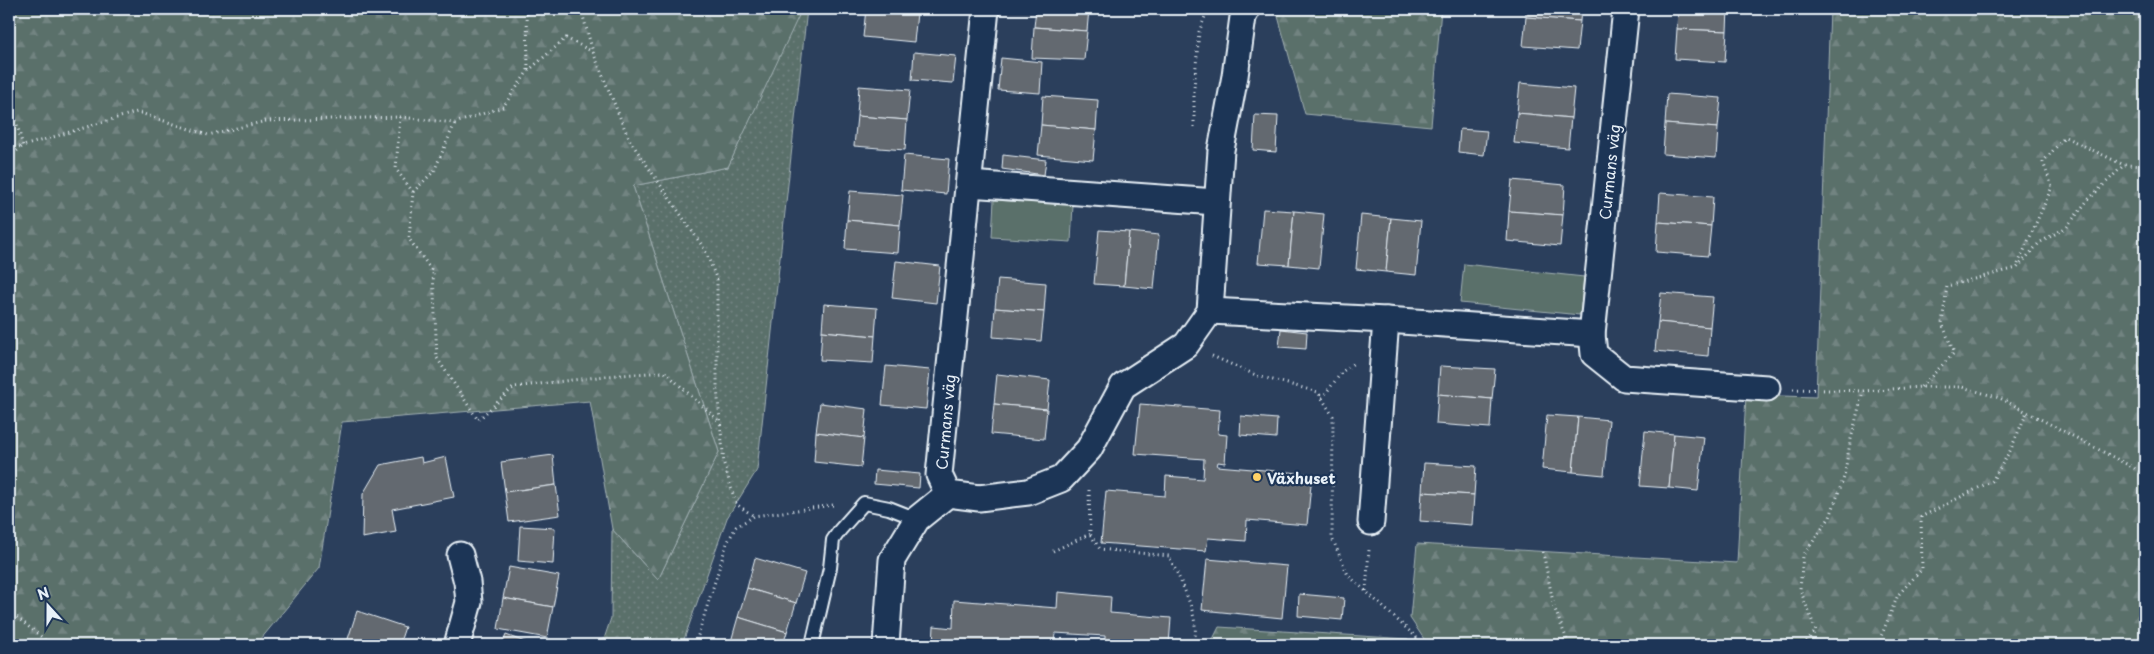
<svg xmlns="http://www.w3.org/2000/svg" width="2154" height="654" font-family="'Playpen Sans',sans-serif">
<defs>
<pattern id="grass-dots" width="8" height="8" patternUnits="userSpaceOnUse" patternTransform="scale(1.25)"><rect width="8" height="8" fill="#5a6f6b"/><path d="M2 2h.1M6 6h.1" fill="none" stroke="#728481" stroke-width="1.8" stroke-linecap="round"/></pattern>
<pattern id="forest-firs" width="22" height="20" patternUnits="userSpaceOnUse" patternTransform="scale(1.25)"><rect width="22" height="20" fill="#5a6f6b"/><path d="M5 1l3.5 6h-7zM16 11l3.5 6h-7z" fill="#728481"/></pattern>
</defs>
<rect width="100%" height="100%" fill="#2b3f5c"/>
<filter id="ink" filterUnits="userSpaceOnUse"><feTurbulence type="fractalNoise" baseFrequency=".02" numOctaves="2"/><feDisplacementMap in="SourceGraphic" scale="10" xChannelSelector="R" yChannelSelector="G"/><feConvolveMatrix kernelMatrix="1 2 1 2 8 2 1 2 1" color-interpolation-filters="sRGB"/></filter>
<g filter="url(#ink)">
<polygon fill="url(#grass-dots)" stroke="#a1b0b2" points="801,9 807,9 757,470 727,518 682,645 602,645 611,618 612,529 658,580 719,452 633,186 728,167"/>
<g fill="url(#forest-firs)" stroke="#a1b0b2">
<polygon points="9,9 802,9 728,167 633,186 719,452 658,580 612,529 590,401 342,422 319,568 256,645 9,645"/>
<polygon points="1276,9 1441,9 1431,126 1305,114"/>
<polygon points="1830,9 2145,9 2145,645 1428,645 1410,618 1417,544 1737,563 1746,395 1816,397"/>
<polygon points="1219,627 1408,639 1412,645 1210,645"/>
</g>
<g fill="#5a6f6b" stroke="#a1b0b2">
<polygon points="994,200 1073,205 1071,242 992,237"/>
<polygon points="1464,264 1584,277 1580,315 1460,303"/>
</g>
<g fill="#64696f" stroke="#e8f1f8">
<polygon points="866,9 917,13 914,42 863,37"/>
<polygon points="869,9 917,9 917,13"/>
<polygon points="1036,9 1089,9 1087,31 1034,27"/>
<polygon points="1526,9 1581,9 1580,21 1526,17"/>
<polygon points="1678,9 1728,9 1727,31 1677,29"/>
<polygon points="1526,17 1580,21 1577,50 1523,46"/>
<polygon points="1034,27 1087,31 1084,60 1032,58"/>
<polygon points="1677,29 1727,31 1725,62 1675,59"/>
<polygon points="914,52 956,56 953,83 912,80"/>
<polygon points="1001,58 1042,62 1040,93 998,90"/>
<polygon points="1520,83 1574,88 1571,118 1517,113"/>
<polygon points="859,86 910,90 907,120 857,116"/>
<polygon points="1667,94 1721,98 1718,128 1665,124"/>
<polygon points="1043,96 1098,100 1096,130 1041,125"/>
<polygon points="1517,113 1571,118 1568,148 1514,143"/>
<polygon points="1255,115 1278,116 1276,152 1253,150"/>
<polygon points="857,116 907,120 905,150 854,146"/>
<polygon points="1665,124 1718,128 1716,158 1663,154"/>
<polygon points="1041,125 1096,130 1093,160 1038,155"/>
<polygon points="1460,129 1487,131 1484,155 1458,152"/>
<polygon points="904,155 949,159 946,194 901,190"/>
<polygon points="1003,155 1046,160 1044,175 1002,169"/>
<polygon points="1512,180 1565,185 1563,215 1509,211"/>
<polygon points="850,191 903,195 900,225 847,220"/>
<polygon points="1660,193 1713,197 1711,226 1658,222"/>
<polygon points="1263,209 1294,211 1289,265 1258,263"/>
<polygon points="1294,211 1324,214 1319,268 1289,265"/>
<polygon points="1509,211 1563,215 1560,246 1507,241"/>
<polygon points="1361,215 1391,218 1386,272 1356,269"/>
<polygon points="1391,218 1421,221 1416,275 1386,272"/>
<polygon points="847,220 900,225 898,253 845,249"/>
<polygon points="1658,222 1711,226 1708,256 1656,252"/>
<polygon points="1099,230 1129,232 1124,286 1094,284"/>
<polygon points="1129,232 1159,235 1154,289 1124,286"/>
<polygon points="896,261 940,266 936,303 892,298"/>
<polygon points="998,279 1046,283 1044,312 995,308"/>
<polygon points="1661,293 1713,297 1710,327 1658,322"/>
<polygon points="824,304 877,308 875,336 822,331"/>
<polygon points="995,308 1044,312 1041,341 993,337"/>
<polygon points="1658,322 1710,327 1708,356 1655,351"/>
<polygon points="1281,329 1307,332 1306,349 1279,347"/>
<polygon points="822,331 875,336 873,363 820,360"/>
<polygon points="886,366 930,370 926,409 882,405"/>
<polygon points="1440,366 1495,369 1492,399 1438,394"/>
<polygon points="997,374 1050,380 1047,409 994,404"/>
<polygon points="1438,394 1492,399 1490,428 1436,424"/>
<polygon points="820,403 867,409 864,438 816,432"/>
<polygon points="994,404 1047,409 1044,439 991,434"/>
<polygon points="1140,404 1220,410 1218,434 1227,435 1225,463 1218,462 1217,466 1312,474 1307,525 1247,520 1246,541 1208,538 1206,551 1101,543 1106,491 1165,496 1166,476 1203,479 1204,459 1135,454"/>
<polygon points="1547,415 1578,417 1573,472 1542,469"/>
<polygon points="1241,416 1277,419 1276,438 1240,435"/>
<polygon points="1578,417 1609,420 1604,475 1573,472"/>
<polygon points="1645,431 1674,434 1669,488 1640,486"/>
<polygon points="816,432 864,438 861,467 814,462"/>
<polygon points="1674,434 1704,437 1698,491 1669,488"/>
<polygon points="553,455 556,485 505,492 501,462"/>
<polygon points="421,457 422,463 446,457 454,497 392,509 396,532 362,538 363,494 380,465"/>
<polygon points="1424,463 1476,466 1474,495 1422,492"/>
<polygon points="875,470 920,474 919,488 874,484"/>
<polygon points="556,485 560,515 509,522 505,492"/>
<polygon points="1422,492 1474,495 1472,525 1420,521"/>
<polygon points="520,526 555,528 553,564 518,561"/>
<polygon points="755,558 805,573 796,603 747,588"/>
<polygon points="1207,559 1287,566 1282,618 1202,610"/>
<polygon points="509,567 559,576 553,607 503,598"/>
<polygon points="747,588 796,603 787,632 738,617"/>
<polygon points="1058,592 1111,597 1110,613 1171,618 1169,645 1105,645 1105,636 1055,633 1054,645 933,645 934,626 953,628 954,600 1057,608"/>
<polygon points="1299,594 1344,598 1342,620 1298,616"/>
<polygon points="503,598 553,607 547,638 498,629"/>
<polygon points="357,611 405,627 399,645 350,645 350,643 347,642"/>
<polygon points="738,617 787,632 783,645 730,645"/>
<polygon points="506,635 533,645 502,645"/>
</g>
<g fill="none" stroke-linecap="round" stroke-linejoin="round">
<defs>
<polyline id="service" points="812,645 830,568 833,540 840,530 864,503 889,508 917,519"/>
<g id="minor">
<polyline points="986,9 939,475 948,494 979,498 1028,492 1061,479 1089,449 1123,386 1186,345 1210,311 1221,150 1235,76 1243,17 1247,9"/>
<polyline points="969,184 1216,202"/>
<polyline points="1210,311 1386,320 1592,334 1626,9"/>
<polyline points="1592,334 1594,354 1624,378 1767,388"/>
<polyline points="1371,522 1386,320"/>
<polyline points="457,645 469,602 467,582 460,555"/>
<polyline points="886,645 892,560 917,519 948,494"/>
</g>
</defs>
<use href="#service" stroke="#e8f1f8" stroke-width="16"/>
<use href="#minor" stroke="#e8f1f8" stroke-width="29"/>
<g stroke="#e8f1f8" stroke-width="3" stroke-dasharray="1 4" stroke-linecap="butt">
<polyline points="527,9 528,71"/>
<polyline points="581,9 593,52 629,139 705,250 717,280 717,388 724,464 736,504 754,516"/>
<polyline points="9,96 23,146 9,149"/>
<polyline points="400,117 396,169 413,192 409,239 433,272 437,358 478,420 514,387 606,376 665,372 720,422"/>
<polyline points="1194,127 1194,88 1199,32 1208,9"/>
<polyline points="9,157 23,146 137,112 208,135 266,121 400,117 455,123 503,107 528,71 566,38 593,52"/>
<polyline points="413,192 434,171 455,123"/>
<polyline points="2018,264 2052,187 2043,162 2065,137 2124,165"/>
<polyline points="1212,356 1258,376 1318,392 1333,416 1332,538 1348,575 1416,637 1421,645"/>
<polyline points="1921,387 1954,353 1942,323 1947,286 2017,268 2039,243 2067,227 2087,201 2124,165 2145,166"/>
<polyline points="1793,389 1863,391 1921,387 1962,387 2000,398 2134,468 2145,477"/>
<polyline points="1322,398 1342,372 1355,362"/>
<path d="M1089,490l1,44 10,15 69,7c10,23 34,64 24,89"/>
<polyline points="1053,551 1090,534"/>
<polyline points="1543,552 1554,607 1569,645"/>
<polyline points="1366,591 1369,550"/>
<polyline points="9,611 44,639 47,645"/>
<polyline points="695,645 727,543 736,527 754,516 833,505"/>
<polyline points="1803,645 1816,631 1800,589 1803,556 1830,517 1844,477 1850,443 1863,391"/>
<polyline points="1880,645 1880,639 1898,595 1922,569 1921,517 1992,481 2010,451 2027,412"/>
</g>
<use href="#service" stroke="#1d3557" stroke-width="12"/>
<use href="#minor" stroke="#1d3557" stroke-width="25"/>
</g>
</g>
<circle fill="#ffd166" stroke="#1d3557" stroke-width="2" cx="1257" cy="477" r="5"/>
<g text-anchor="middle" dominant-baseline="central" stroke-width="4.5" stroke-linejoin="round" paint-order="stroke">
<g font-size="15" fill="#e8f1f8" stroke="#1d3557">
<text transform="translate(1609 172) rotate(-84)">Curmans väg</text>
<text transform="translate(945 422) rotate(-85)">Curmans väg</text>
</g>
<g font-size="15" font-weight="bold" fill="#e8f1f8" stroke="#1d3557" text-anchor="start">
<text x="1267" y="477">Växhuset</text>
</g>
</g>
<rect width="2154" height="654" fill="none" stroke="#1d3557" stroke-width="30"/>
<rect x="15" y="15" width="2124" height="624" fill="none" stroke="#e8f1f8" stroke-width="2" filter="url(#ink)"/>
<g transform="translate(48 606) rotate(339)" stroke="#1d3557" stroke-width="4" paint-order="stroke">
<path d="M0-4L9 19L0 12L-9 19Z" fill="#e8f1f8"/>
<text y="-8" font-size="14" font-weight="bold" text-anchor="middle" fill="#e8f1f8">N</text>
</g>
</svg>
